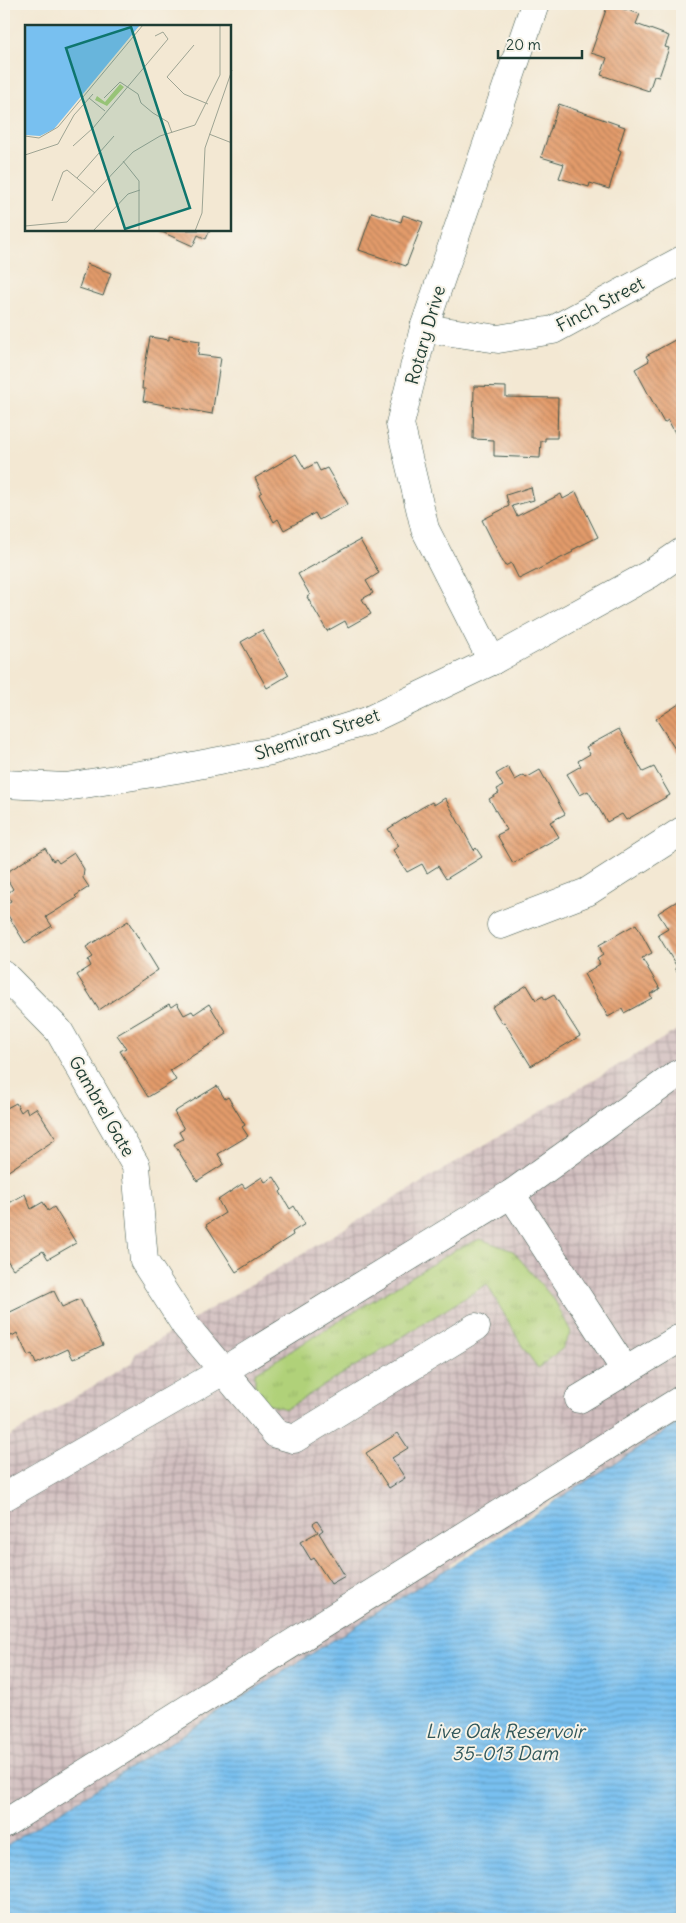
<svg xmlns="http://www.w3.org/2000/svg" width="686" height="1923" font-family="Delius,sans-serif">
<defs>
<pattern id="industrial-grid" width="8" height="8" patternUnits="userSpaceOnUse" patternTransform="scale(1.25)"><rect width="8" height="8" fill="#d2bfc0"/><path d="M0 4h8M4 0v8" fill="none" stroke="#aa9c9d"/></pattern>
<pattern id="grass-tufts" width="24" height="20" patternUnits="userSpaceOnUse" patternTransform="scale(1.25)"><rect width="24" height="20" fill="#b0d179"/><path d="M3 7l-1-3M5 7V3M7 7l1-3M15 17l-1-3M17 17v-4M19 17l1-3" fill="none" stroke="#97b469"/></pattern>
<pattern id="water-rules" width="6" height="5" patternUnits="userSpaceOnUse" patternTransform="scale(1.25)"><rect width="6" height="5" fill="#78c0f0"/><path d="M0 2.5h6" fill="none" stroke="#629dc3"/></pattern>
<pattern id="building-back-hatch" width="6" height="6" patternUnits="userSpaceOnUse" patternTransform="scale(1.25)"><rect width="6" height="6" fill="#e39b6b"/><path d="M-1 5l2 2M0 0l6 6M5-1l2 2" fill="none" stroke="#b78059"/></pattern>
</defs>
<rect width="100%" height="100%" fill="#f7f3e8"/>
<filter id="ink" filterUnits="userSpaceOnUse"><feTurbulence type="fractalNoise" baseFrequency=".02" numOctaves="2"/><feDisplacementMap in="SourceGraphic" scale="10" xChannelSelector="R" yChannelSelector="G"/><feConvolveMatrix kernelMatrix="1 2 1 2 8 2 1 2 1" color-interpolation-filters="sRGB"/></filter>
<filter id="wash" filterUnits="userSpaceOnUse"><feTurbulence type="fractalNoise" baseFrequency=".0096" numOctaves="4" result="noise"/><feDisplacementMap in="SourceGraphic" scale="20" xChannelSelector="R" yChannelSelector="G"/><feGaussianBlur stdDeviation="1.12" result="paint"/><feColorMatrix in="noise" values="0 0 0 0 0 0 0 0 0 0 0 0 0 0 0 0 0 1.4 0 .05"/><feComposite in="paint" operator="in"/></filter>
<g filter="url(#wash)">
<rect width="100%" height="100%" fill="#f3e8d3"/>
<polygon fill="url(#industrial-grid)" points="682,1027 682,1421 4,1847 4,1440 131,1363 136,1353"/>
<polygon fill="url(#grass-tufts)" stroke="#688756" points="480,1239 513,1251 555,1301 571,1332 562,1349 538,1368 524,1349 487,1284 286,1409 267,1404 255,1395 255,1373 455,1250"/>
<polygon fill="url(#water-rules)" stroke="#4c7e92" points="682,1421 682,1919 4,1919 4,1847"/>
<polygon fill="#f3e8d3" points="558,1496 559,1498 450,1567 449,1565"/>
<g id="blocks">
<g fill="url(#building-back-hatch)">
<polygon points="608,4 640,14 636,24 669,36 665,47 669,48 659,77 654,76 649,91 601,75 607,58 591,53"/>
<polygon points="559,104 625,127 618,149 621,151 609,189 590,183 589,187 559,178 564,164 541,157"/>
<polygon points="372,212 401,222 403,215 423,222 406,266 359,250"/>
<polygon points="163,230 210,230 206,239 198,235 193,246 162,232"/>
<polygon points="87,264 111,273 103,296 79,288"/>
<polygon points="169,336 200,341 198,355 221,358 212,414 143,401 145,389 142,389 143,377 150,337 169,340"/>
<polygon points="682,336 682,438 679,440 668,420 664,423 635,369 649,361 646,356"/>
<polygon points="474,386 506,387 506,397 558,398 557,438 545,438 545,441 541,441 540,458 494,456 494,440 473,439"/>
<polygon points="296,454 305,469 316,463 320,471 327,468 348,504 319,520 315,513 284,530 278,519 274,522 259,494 262,492 255,478"/>
<polygon points="531,487 534,500 512,506 517,516 561,494 563,499 576,492 598,537 572,550 573,552 519,579 511,563 505,566 482,520 509,506 506,495"/>
<polygon points="360,540 379,573 366,581 373,593 362,599 371,614 348,627 345,621 327,631 307,597 310,595 298,574"/>
<polygon points="262,630 289,675 267,688 241,642"/>
<polygon points="682,702 682,760 656,719"/>
<polygon points="619,729 643,772 654,767 670,795 626,820 622,814 607,822 588,791 580,795 567,774 581,766 578,761 590,754 586,747"/>
<polygon points="508,767 515,780 524,775 526,778 540,770 565,814 550,822 559,837 513,863 497,835 507,830 489,799 499,793 497,789 503,786 496,774"/>
<polygon points="445,798 474,850 476,848 482,857 446,879 438,866 427,873 422,864 407,872 393,850 399,846 388,829 421,808 432,802 434,805"/>
<polygon points="45,848 53,861 56,859 59,863 74,853 84,869 83,878 89,887 75,896 77,898 46,917 52,926 25,943 4,909 7,906 6,904 11,901 7,894 13,889 4,874"/>
<polygon points="682,898 682,979 675,968 677,967 658,935 668,929 658,913"/>
<polygon points="128,921 158,970 99,1010 77,975 91,966 88,960 93,957 86,947"/>
<polygon points="636,924 652,953 642,958 660,989 650,994 652,998 624,1013 622,1009 608,1017 584,974 600,964 597,959 603,955 599,945"/>
<polygon points="527,985 536,1000 543,996 545,1000 554,995 580,1036 531,1066 504,1022 502,1023 492,1007"/>
<polygon points="177,1003 184,1015 192,1011 194,1014 209,1004 227,1034 170,1070 176,1080 148,1097 120,1051 126,1048 117,1035 169,1004 171,1007"/>
<polygon points="217,1086 225,1099 228,1097 245,1125 242,1127 248,1136 218,1154 224,1164 197,1181 174,1144 183,1139 179,1132 184,1129 174,1112"/>
<polygon points="16,1103 21,1112 26,1108 28,1113 36,1108 56,1139 4,1174 4,1107 5,1109"/>
<polygon points="262,1177 265,1182 274,1177 282,1190 280,1192 290,1209 294,1206 305,1224 292,1232 293,1235 236,1272 206,1225 225,1213 218,1200 242,1184 245,1188"/>
<polygon points="25,1194 31,1209 43,1202 48,1211 54,1207 76,1243 48,1259 43,1251 13,1269 7,1260 4,1261 4,1206"/>
<polygon points="54,1291 62,1307 80,1299 103,1345 73,1359 68,1349 36,1364 32,1354 28,1356 17,1333 12,1336 5,1333 4,1315"/>
<polygon points="398,1433 408,1448 392,1458 405,1478 389,1488 366,1453"/>
<polygon points="317,1521 323,1530 319,1533 345,1576 331,1584 314,1558 311,1560 300,1542 318,1532 313,1524"/>
</g>
</g>
</g>
<g filter="url(#ink)">
<use href="#blocks" fill-opacity="0" stroke="#3f574c" stroke-width="1"/>
<g fill="none" stroke-linecap="round" stroke-linejoin="round">
<defs>
<g id="minor">
<polyline points="424,328 498,339 553,330 682,260"/>
<polyline points="492,661 425,529 400,424 424,328 535,4"/>
<polyline points="4,784 66,787 177,769 271,751 367,721 492,661 650,574 682,552"/>
<polyline points="501,925 587,892 682,831"/>
<polyline points="4,975 59,1031 136,1166 144,1261 185,1325 276,1434 294,1439 476,1327"/>
<polyline points="511,1194 625,1370"/>
<polyline points="579,1399 682,1337"/>
<polyline points="4,1497 223,1371 511,1194 676,1075 682,1072"/>
<polyline points="4,1824 682,1399"/>
</g>
</defs>
<use href="#minor" stroke="#3f574c" stroke-width="29"/>
<use href="#minor" stroke="#fff" stroke-width="28"/>
</g>
</g>
<g text-anchor="middle" dominant-baseline="central" stroke-width="4" stroke-linejoin="round" paint-order="stroke">
<g font-size="18" fill="#1f3d34" stroke="#f7f3e8">
<text transform="translate(600 304) rotate(-28)">Finch Street</text>
<text transform="translate(425 335) rotate(-74)">Rotary Drive</text>
<text transform="translate(317 734) rotate(-18)">Shemiran Street</text>
<text transform="translate(102 1106) rotate(60)">Gambrel Gate</text>
</g>
<g font-size="19" font-style="italic" fill="#31575a" stroke="#f7f3e8">
<text x="505" y="1731">Live Oak Reservoir<tspan x="505" dy="22">35-013 Dam</tspan></text>
</g>
</g>
<g transform="translate(25 25)">
<rect width="206" height="206" fill="#f3e8d3"/>
<path d="M95,59l4,3 -17,19 -12,-6 2,-4 8,6z" fill="#b0d179"/>
<path d="M0,0h115l-86,104 -14,7 -15,-1z" fill="#78c0f0"/>
<path fill="none" stroke="#9ea493" stroke-width="1" d="M169,20l-27,32 17,17 24,10M64,73l16,13M79,73l16,-16 18,12 3,9 12,10 15,9 4,11M184,109l23,9M0,111l14,2 19,-11 85,-102M48,121l20,-18 75,-89 -5,-7 -8,4M0,130l33,-11 16,-29 19,-21M98,136l16,20v50M52,153l37,-42M27,176l11,-29 4,-2 28,23M0,201l42,-4 66,-70 27,-16 35,-11 25,-50v-50M68,206l35,-37 12,-4M170,206l7,-18 3,-65 27,-78"/>
<path fill="#0f766e" fill-opacity="0.15" stroke="#0f766e" stroke-width="2.5" d="M106,2l59,181 -65,21 -59,-181z"/>
<rect width="206" height="206" fill="none" stroke="#1f3d34" stroke-width="2.5"/>
</g>
<rect width="686" height="1923" fill="none" stroke="#f7f3e8" stroke-width="20"/>
<path d="M498 50v8h84v-8" fill="none" stroke="#1f3d34" stroke-width="2.5"/>
<text x="506" y="50" font-size="15" fill="#1f3d34" stroke="#f7f3e8" stroke-width="4" paint-order="stroke">20 m</text>
</svg>
